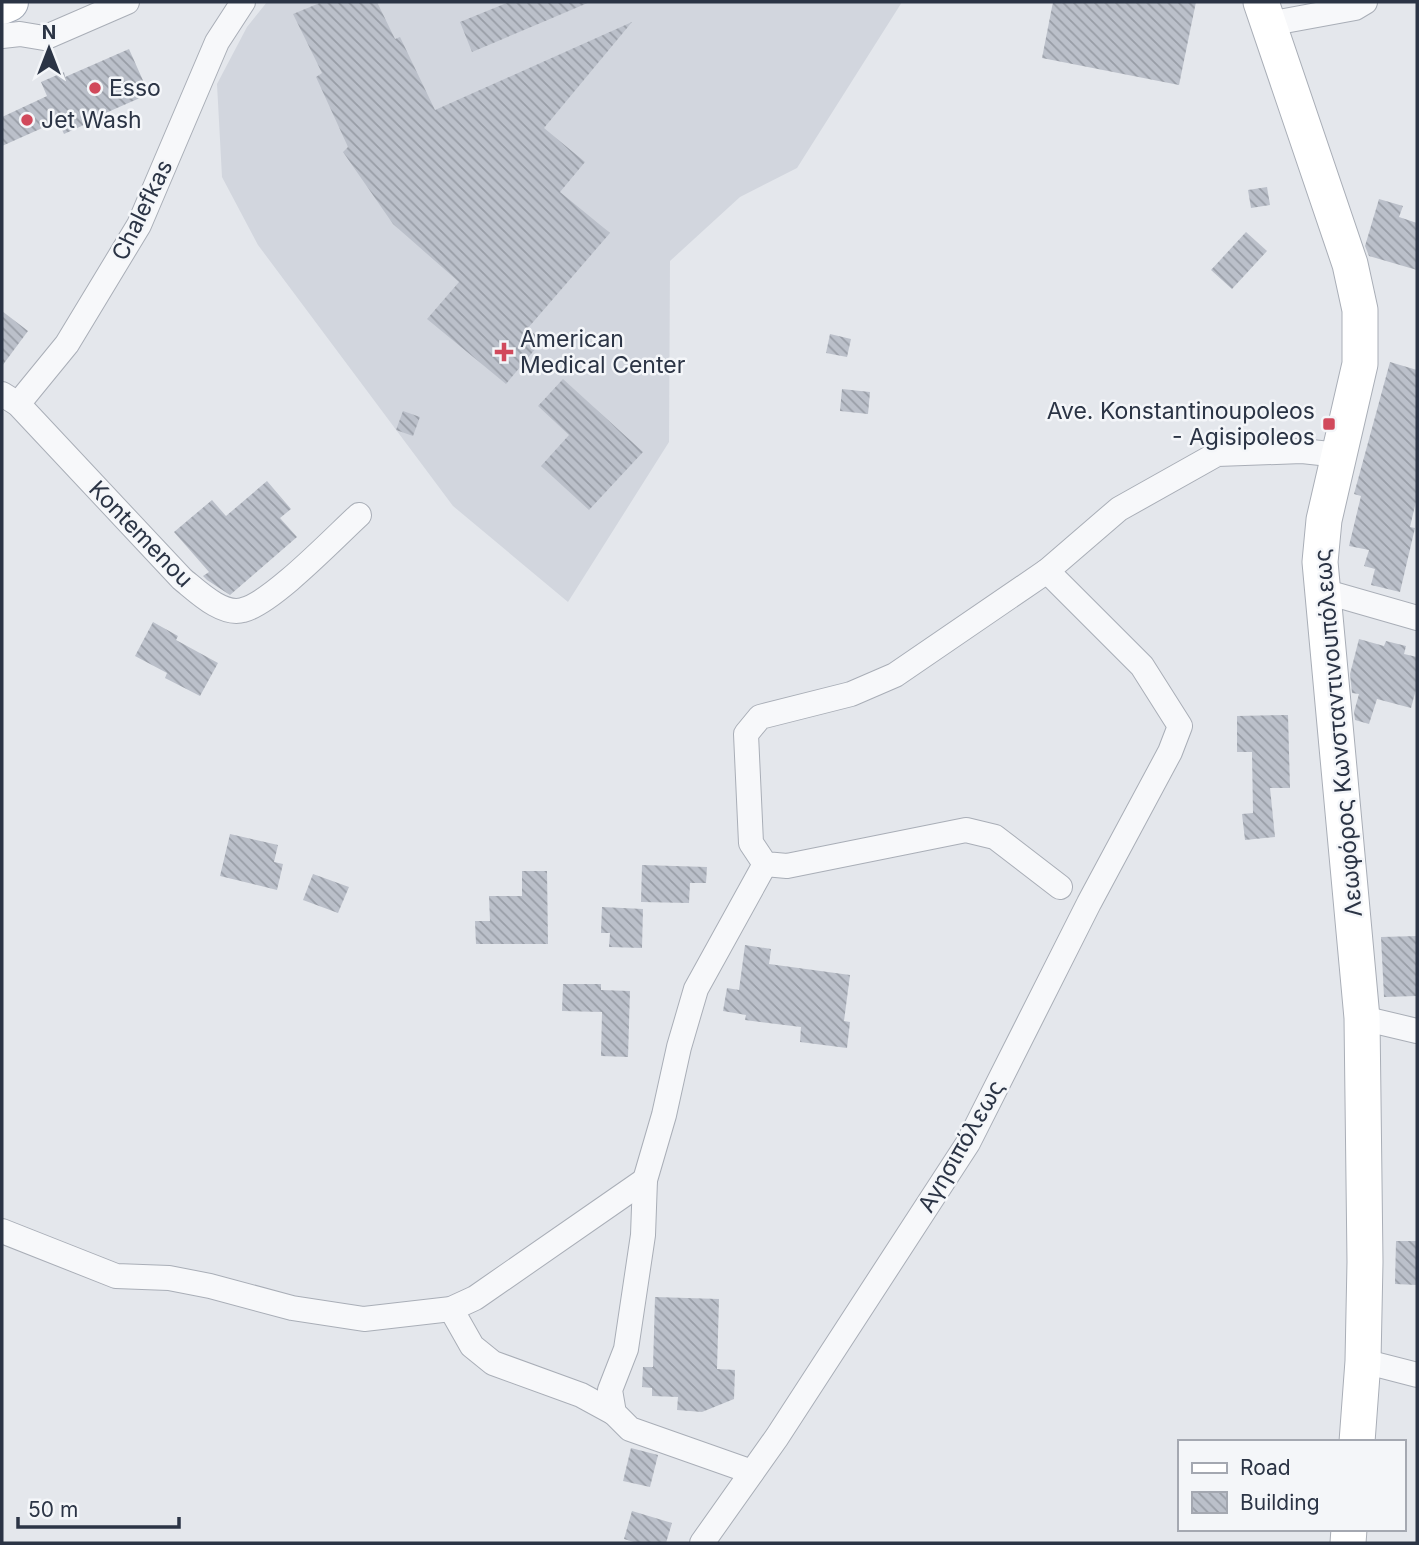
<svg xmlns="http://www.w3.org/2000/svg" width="1419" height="1545" font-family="Inter,sans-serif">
<defs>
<pattern id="building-back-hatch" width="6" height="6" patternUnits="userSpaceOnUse" patternTransform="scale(1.75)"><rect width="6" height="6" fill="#bbc0ca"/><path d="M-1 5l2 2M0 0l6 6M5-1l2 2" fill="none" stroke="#989da6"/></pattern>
</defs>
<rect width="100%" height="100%" fill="#e4e7ec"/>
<polygon fill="#d2d6de" points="267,2 902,2 797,168 740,197 670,261 669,442 568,602 453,506 258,245 222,177 217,84 247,27"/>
<g fill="url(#building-back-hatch)">
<polygon points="322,2 377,2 395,39 400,37 435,110 632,22 544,128 585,162 560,192 610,233 528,328 542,341 506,384 427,319 459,282 393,224 343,152 348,147 316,77 322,73 293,14"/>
<polygon points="509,2 590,2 472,52 460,22"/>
<polygon points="1053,2 1196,2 1179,85 1042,58"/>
<polygon points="129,49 149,94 85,122 86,124 64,134 58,121 2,146 2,117 47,96 41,82 64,72 65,77"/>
<polygon points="1267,187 1270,205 1251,208 1248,190"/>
<polygon points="1379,199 1403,206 1399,217 1417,223 1417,270 1369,256 1365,246"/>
<polygon points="1246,232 1267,251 1232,289 1211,270"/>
<polygon points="2,311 28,331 2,366"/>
<polygon points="830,334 851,339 847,357 826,353"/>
<polygon points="1390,362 1417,370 1417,497 1410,527 1415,528 1400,592 1371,585 1375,569 1364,566 1369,550 1349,546 1361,496 1354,494"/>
<polygon points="563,379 643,452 589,510 541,466 569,435 538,406"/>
<polygon points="842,389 870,392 868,414 840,411"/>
<polygon points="403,411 420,417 413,436 396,430"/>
<polygon points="267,481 291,509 280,518 297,537 230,595 207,580 203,576 209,572 174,532 212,500 226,516"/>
<polygon points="153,622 178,636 176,640 218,663 200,696 165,678 167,673 135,656"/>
<polygon points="1359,639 1384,646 1386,641 1406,646 1404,654 1417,657 1417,686 1411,708 1377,699 1369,724 1355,720 1354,712 1359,694 1352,693 1350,674"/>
<polygon points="1288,715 1290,788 1270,788 1275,837 1245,840 1242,814 1253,813 1252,752 1237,752 1237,716"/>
<polygon points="230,834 278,845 274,862 283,864 277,890 220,876"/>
<polygon points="642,865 707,867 706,883 690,883 689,903 641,902"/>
<polygon points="522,871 547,871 548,944 476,944 475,921 490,921 489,896 522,896"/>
<polygon points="313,874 349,887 338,913 303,900"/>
<polygon points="602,907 643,909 642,948 609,947 610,933 601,933"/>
<polygon points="1417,936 1417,996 1384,997 1381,937"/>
<polygon points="745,945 771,949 769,964 850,975 844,1021 850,1022 847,1048 800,1042 801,1027 745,1020 746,1015 723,1011 727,988 739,990"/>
<polygon points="563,984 601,984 601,990 630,991 628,1057 601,1056 602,1012 562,1011"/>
<polygon points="1396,1241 1417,1241 1417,1285 1395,1284"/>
<polygon points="655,1297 719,1299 717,1369 735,1370 734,1399 702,1412 677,1410 678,1397 652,1396 652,1388 642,1387 643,1367 653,1367"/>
<polygon points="631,1448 658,1455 650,1487 623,1481"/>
<polygon points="632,1511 672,1523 666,1543 637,1543 624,1539"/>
</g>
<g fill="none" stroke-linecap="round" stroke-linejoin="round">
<defs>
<g id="street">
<polyline points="1268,24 1355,8 1365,2"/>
<polyline points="2,36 20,34 44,38 127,2"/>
<path d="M2,394l16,10 164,175c15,12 40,37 61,31 29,-7 92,-73 116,-95"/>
<polyline points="18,404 67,344 139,225 217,42 243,2"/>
<polyline points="1323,591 1417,618"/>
<polyline points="1060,887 995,837 966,830 787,866 765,864 751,843 746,734 760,717 851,694 895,675 1047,571 1119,509 1217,454 1302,451 1339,455"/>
<polyline points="1362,1018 1417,1031"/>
<polyline points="2,1231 116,1276 169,1278 210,1286 292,1308 364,1319 451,1309 475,1298 645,1180"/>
<polyline points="451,1309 472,1346 493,1363 581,1395 614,1413"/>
<polyline points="1363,1361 1417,1375"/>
<polyline points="752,1472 630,1429 614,1413 610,1390 626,1349 643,1235 645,1180 664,1115 679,1047 696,989 765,864"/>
<polyline points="702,1543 777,1437 968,1143 1089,903 1170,752 1180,726 1142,666 1047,571"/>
</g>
<g id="secondary">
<polyline points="1261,2 1350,264 1360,310 1360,364 1324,520 1320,562 1362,1018 1365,1262 1363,1361 1357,1442"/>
<polyline points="1348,1543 1349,1529"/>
</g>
<polyline id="primary" points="2,5 9,2"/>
</defs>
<use href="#street" stroke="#a9aeb7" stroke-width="26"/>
<use href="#secondary" stroke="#a9aeb7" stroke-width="37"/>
<use href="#primary" stroke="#a3abb8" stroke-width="40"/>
<use href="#street" stroke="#f7f8fa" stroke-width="24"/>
<use href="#secondary" stroke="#fff" stroke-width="35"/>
<use href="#primary" stroke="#fff" stroke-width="38"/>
</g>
<g fill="#d1495b" stroke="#f4f6f9" stroke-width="2.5">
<circle cx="95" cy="88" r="7"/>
<circle cx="27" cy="120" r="7"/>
<path d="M500.5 341.5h7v7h7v7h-7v7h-7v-7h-7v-7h7z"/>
<rect x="1322" y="417" width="14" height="14" rx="3.5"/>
</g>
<g text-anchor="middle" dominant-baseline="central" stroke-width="5" stroke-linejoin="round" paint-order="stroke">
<g font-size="23" fill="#2b3445" stroke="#f4f6f9" text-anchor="start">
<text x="109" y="88">Esso</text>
<text x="41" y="120">Jet Wash</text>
<text x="520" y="339">American<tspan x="520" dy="26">Medical Center</tspan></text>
<text x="1315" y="411" text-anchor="end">Ave. Konstantinoupoleos<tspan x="1315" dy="26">- Agisipoleos</tspan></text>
</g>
<g font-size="23" fill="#2b3445" stroke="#f4f6f9">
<text transform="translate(142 210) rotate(-64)">Chalefkas</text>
<text transform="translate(141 534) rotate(46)">Kontemenou</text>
<text transform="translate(1338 733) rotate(-95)">Λεωφόρος Κωνσταντινουπόλεως</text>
<text transform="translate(961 1146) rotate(-60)">Αγησιπόλεως</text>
</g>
</g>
<rect width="1419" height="1545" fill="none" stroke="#2b3445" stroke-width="7"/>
<rect x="1178" y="1440" width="228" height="91" fill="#f4f6f9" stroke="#a4a8b1" stroke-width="2"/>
<rect x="1192" y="1463" width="35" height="10" fill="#ffffff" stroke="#a4a8b1" stroke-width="2"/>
<text x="1240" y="1475" font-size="21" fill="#2b3445">Road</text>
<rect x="1192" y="1492" width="35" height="21" fill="url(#building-back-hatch)" stroke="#a4a8b1" stroke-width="2"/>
<text x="1240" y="1510" font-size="21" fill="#2b3445">Building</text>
<g transform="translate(49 49)" stroke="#f4f6f9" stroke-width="5" paint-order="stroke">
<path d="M0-5L12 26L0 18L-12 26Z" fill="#2b3445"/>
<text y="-10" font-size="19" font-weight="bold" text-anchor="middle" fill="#2b3445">N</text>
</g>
<path d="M18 1517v10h161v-10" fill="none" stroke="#2b3445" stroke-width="3.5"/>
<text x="28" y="1517" font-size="21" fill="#2b3445" stroke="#f4f6f9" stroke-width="5" paint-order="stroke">50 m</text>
</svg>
